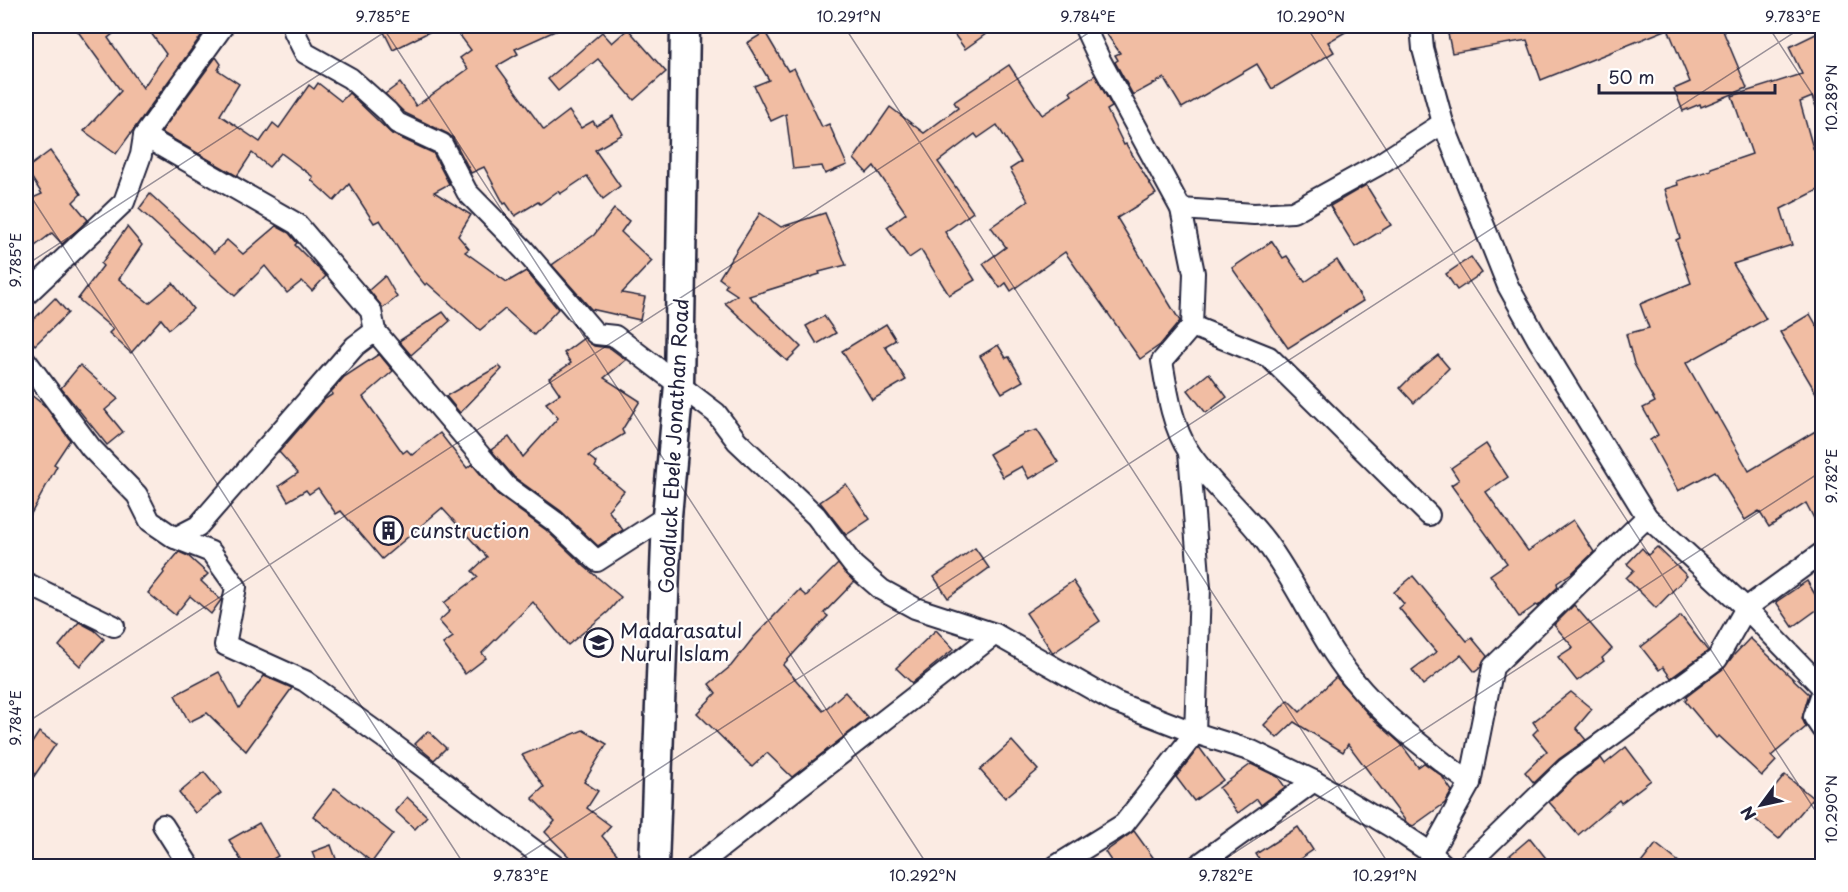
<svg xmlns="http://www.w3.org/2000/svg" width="1848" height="892" font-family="'Playpen Sans',sans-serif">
<rect width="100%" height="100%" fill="#fbebe3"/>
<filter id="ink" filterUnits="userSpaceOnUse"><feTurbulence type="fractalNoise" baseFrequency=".0167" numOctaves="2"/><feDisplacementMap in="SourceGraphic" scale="12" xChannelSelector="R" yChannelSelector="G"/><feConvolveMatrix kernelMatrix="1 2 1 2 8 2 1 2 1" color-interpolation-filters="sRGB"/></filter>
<g filter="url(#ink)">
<g fill="#f1bda3" stroke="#22223b" stroke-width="1.5">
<polygon points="74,26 123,26 108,38 143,88 166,54 146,26 192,26 201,36 116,154 84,131 121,91"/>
<polygon points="381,26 441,26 393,50"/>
<polygon points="453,26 566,26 515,49 518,54 497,66 544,130 569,111 581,128 593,121 596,126 613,116 623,134 595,150 620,186 603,199 587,176 560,194 558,191 540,204 538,202 515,216 506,203 504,204 484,167 471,173 453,138 448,134 405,113 385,94 400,83 416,106 468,69 460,58 471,50"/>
<polygon points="948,26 997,26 965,49"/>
<polygon points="1101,26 1356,26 1328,42 1334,52 1272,89 1257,64 1182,108 1164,78 1133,95 1115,62 1118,60 1115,55 1120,53"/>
<polygon points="1498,26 1721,26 1747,88 1701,107 1700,104 1683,111 1674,89 1690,82 1668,29 1541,80 1527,40 1452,53 1448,34"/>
<polygon points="628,29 666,72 634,100 598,59 558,91 548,79 602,32 612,43"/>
<polygon points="1822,31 1822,121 1812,97 1800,102 1813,148 1822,166 1822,188 1781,209 1792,245 1733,264 1766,319 1686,363 1715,414 1716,413 1749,471 1822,427 1822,534 1806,503 1769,527 1759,511 1745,520 1715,471 1678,491 1650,440 1658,435 1643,408 1655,402 1634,364 1626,334 1649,328 1640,304 1691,283 1676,240 1680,238 1665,189 1678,185 1677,181 1711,170 1711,168 1752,154 1732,96 1802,74 1789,47"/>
<polygon points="765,32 788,71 794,68 822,127 829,124 847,165 825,174 822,166 793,169 786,114 771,121 754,86 769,80 747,43"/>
<polygon points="216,57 221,64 218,70 239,84 220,115 260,142 273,123 279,128 309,85 314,89 318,83 341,101 349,93 392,134 433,153 449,184 434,192 471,215 458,236 469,249 465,252 507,282 526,271 558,309 534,335 505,309 480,330 427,283 425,285 408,264 380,220 374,223 349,184 334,201 311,180 313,177 281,153 269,167 252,153 237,176 161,132"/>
<polygon points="1009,65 1042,115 1072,95 1070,92 1095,75 1112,107 1107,110 1124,145 1126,144 1156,194 1117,218 1180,321 1160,345 1140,359 1065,252 1011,291 1006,283 1000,288 983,264 1006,247 991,227 1028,201 1010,169 1021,162 997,125 978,138 975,134 938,162 973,212 945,232 975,280 949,295 921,250 909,258 887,227 906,213 874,166 867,173 854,159 890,107 924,133 958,108 954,102"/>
<polygon points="50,151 81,194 73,202 88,220 62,244 52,233 26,253 26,201 42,194 26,169"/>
<polygon points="1366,185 1391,225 1355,247 1330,206"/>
<polygon points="150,194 214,253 227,240 243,254 276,226 289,233 297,243 295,245 326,276 312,291 302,281 287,293 265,266 235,296 139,209"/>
<polygon points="614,209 629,221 621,232 652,261 622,293 645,297 640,320 591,309 552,265 594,235"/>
<polygon points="760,213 781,227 825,213 846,265 819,272 820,274 749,296 801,347 787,361 725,303 737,295 725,287 727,284 719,278"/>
<polygon points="127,227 142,245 119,279 149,303 173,283 193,309 169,329 161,319 131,353 109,333 113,329 78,299 103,266 101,264"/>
<polygon points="1272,241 1283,258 1287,256 1305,282 1337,260 1363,301 1288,348 1232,268"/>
<polygon points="1471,257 1482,273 1457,290 1446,274"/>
<polygon points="385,276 397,297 383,308 369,290"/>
<polygon points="55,298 68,313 35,345 26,335 26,327"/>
<polygon points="443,312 450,321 411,355 399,341"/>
<polygon points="1810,314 1822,335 1822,403 1780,332"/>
<polygon points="824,316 836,333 817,344 806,326"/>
<polygon points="886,324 896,340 885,346 906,380 872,400 842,351"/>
<polygon points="584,338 594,346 610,348 626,360 604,378 640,401 622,430 624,434 588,456 597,463 595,467 624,491 608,510 623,530 598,546 561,511 514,477 491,450 509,437 523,457 558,418 546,403 560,394 549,378 571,363 564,353"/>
<polygon points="998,345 1006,358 1009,357 1023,381 1002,393 980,356"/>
<polygon points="379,354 393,371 363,397 403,453 407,450 412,455 440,433 467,468 472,464 499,496 546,530 585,567 621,597 608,612 568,645 533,602 482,653 486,658 465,674 443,644 453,637 439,621 450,611 444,603 478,577 472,571 487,557 442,508 382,559 341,511 336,514 318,488 309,494 306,490 288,501 279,486 298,473 279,452 325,399 333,394 331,392 344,377"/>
<polygon points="1438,355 1449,368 1414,403 1400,388 1413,375"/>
<polygon points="80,365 118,399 105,410 123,432 107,445 61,388"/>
<polygon points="499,366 502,369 460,413 446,396"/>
<polygon points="1209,373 1227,397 1206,413 1188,390"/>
<polygon points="26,391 45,406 70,440 54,464 57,466 26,523"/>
<polygon points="1037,430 1058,462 1029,479 1022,466 1003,477 989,454 1023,434"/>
<polygon points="1486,444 1508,477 1486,492 1528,551 1573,520 1594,552 1573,572 1557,583 1558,587 1538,606 1536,605 1519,617 1490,575 1507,563 1451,485 1459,480 1451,468"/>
<polygon points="846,484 870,519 846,535 820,502"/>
<polygon points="1657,547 1687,576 1656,608 1626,578 1634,570 1627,564 1642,548 1648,555"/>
<polygon points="975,548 989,568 948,598 934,577"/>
<polygon points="179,552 188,556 208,574 201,581 221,600 211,614 190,596 175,615 148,593 164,573 163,571"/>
<polygon points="838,564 854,582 824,613 828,616 783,665 823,711 845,692 868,718 792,777 767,753 752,767 697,713 716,693 709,684 731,666 753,638 799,590 806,596"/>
<polygon points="1413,576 1467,641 1472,638 1487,656 1481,667 1475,672 1461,655 1423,685 1412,670 1436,652 1399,608 1404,604 1394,592"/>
<polygon points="1073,581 1100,621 1053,653 1026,613"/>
<polygon points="1807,581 1822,606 1793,627 1776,602"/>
<polygon points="1574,605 1612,649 1602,658 1604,661 1577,681 1558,657 1573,647 1554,625"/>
<polygon points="1681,616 1708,651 1671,678 1663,667 1659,670 1641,647"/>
<polygon points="79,622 94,630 104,639 80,666 59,646"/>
<polygon points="936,630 954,649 912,683 896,668"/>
<polygon points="1750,638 1809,694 1802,718 1806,727 1771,756 1776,761 1762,776 1719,736 1716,738 1685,701 1687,699 1686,697 1724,668 1733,656"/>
<polygon points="219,672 239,708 264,676 292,688 246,751 207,713 189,722 175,695"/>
<polygon points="1336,677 1369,715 1401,744 1418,767 1424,763 1442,776 1452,791 1445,803 1413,826 1407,823 1348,744 1343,752 1294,722 1277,738 1264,725 1288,700 1300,712"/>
<polygon points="1571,692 1592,709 1576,728 1586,740 1559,759 1534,783 1525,772 1547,751 1533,734 1538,729 1533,722"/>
<polygon points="583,730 607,744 584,782 598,791 587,808 611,826 602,836 617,854 603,867 579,867 545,832 555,821 532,798 544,787 522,755"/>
<polygon points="428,731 446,748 434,760 415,744"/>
<polygon points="39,732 56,744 26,788 26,752"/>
<polygon points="1012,741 1038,770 1005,798 980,770"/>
<polygon points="1199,747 1223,780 1194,801 1176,777"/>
<polygon points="1626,747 1651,780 1621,803 1619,800 1578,835 1549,802 1575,777 1601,758 1605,764"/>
<polygon points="1251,764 1278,777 1285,787 1261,805 1257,799 1238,813 1219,788"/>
<polygon points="204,772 221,793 195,813 179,793"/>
<polygon points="1785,775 1813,798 1779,839 1751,816"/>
<polygon points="335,788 393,834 372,862 313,816"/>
<polygon points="407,797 427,816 415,829 395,811"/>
<polygon points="259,823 278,856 260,867 245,867 229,840"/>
<polygon points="1298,827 1313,850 1288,867 1264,867 1256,854"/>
<polygon points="1134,831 1160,867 1115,867 1105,852"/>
<polygon points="1530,838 1553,867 1496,867"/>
<polygon points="1656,844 1685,867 1638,867"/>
<polygon points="331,845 339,867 318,867 312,852"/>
</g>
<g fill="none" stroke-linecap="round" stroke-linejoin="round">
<defs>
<g id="street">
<polyline points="296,26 294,31 305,53 350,78 388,112 397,123 442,144 467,192 524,250 596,334 615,336 716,413 737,441 816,516 853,565 882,590 915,608 995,634 1115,702 1195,733 1252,751 1314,781 1398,831 1431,853 1445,866"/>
<path d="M1084,26l16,34 81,149 13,64 -2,53 -30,35c5,30 10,65 27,91 22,33 54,59 77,90 32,43 52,94 85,135 34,42 77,74 119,106"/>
<polyline points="1421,26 1423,49 1443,123 1508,286 1537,338 1647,517 1746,608 1822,687"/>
<polyline points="144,136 297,224 371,311 375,331 506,486 554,521 597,561 667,516"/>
<polyline points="1181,209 1254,214 1293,212 1378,165 1443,123"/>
<polyline points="26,295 124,202 141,155 144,136 223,26"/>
<polyline points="1192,326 1269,357 1429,515"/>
<polyline points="26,361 91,448 137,495 150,521 175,538 211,552 236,587 225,645 305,681 386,739 555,866"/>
<polyline points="175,538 198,526 355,346 375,331"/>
<polyline points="26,583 114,626"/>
<polyline points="1822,693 1814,717 1822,729"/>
<polyline points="163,825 189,866"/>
<polyline points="1431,853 1470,783 1493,667 1647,517"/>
<polyline points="697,866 995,634"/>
<polyline points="1056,866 1124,824 1195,733 1200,588 1189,452"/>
<polyline points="1197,866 1314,781"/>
<polyline points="1466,866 1567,768 1717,659 1746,608 1822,553"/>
</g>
<polyline id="secondary" points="654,866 667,516 679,385 685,26"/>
</defs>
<use href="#street" stroke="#22223b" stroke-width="24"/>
<use href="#secondary" stroke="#22223b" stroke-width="33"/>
<use href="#street" stroke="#fff" stroke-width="20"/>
<use href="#secondary" stroke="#fff" stroke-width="28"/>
</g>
</g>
<path fill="none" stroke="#22223b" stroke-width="1.5" stroke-opacity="0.45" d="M382,26l546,840M844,26l546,840M1306,26l516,795M1768,26l54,83M26,189l439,677M26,265l368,-239M26,723l1073,-697M509,866l1295,-840M1214,866l608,-395"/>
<defs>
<symbol id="building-ring" viewBox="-11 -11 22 22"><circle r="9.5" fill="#fff" stroke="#22223b" stroke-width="1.5"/><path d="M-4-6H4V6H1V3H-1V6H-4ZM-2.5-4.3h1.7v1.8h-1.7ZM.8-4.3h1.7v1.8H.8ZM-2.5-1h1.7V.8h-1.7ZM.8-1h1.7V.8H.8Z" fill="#22223b"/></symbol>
<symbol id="school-ring" viewBox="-11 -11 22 22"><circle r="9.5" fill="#fff" stroke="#22223b" stroke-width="1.5"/><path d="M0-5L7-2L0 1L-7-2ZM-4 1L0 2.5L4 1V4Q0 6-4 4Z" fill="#22223b"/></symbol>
</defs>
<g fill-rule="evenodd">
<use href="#building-ring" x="372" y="514" width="33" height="33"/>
<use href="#school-ring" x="582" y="626" width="33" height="33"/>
</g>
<g text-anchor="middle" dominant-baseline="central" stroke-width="4.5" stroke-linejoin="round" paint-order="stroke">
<g font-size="20" fill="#22223b" stroke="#fff">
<text transform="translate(673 446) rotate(-87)">Goodluck Ebele Jonathan Road</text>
</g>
<g font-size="20" fill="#22223b" stroke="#fff" text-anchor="start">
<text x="410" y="530">cunstruction</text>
<text x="620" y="630">Madarasatul<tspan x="620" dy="23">Nurul Islam</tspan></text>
</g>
</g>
<rect width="1848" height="892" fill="none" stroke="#fff" stroke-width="66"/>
<g transform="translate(1761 805) rotate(237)" stroke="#ffffff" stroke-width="4.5" paint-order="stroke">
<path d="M0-4.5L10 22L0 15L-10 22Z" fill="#22223b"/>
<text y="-9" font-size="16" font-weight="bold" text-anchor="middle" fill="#22223b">N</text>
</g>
<path d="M1599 84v9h176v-9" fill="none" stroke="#22223b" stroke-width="3"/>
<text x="1608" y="84" font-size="18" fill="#22223b" stroke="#ffffff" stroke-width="4.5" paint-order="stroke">50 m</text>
<rect x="33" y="33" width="1782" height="826" fill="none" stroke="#22223b" stroke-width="2"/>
<g font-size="15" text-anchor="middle" fill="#22223b">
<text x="383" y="22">9.785°E</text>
<text x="849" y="22">10.291°N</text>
<text x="1088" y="22">9.784°E</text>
<text x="1311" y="22">10.290°N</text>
<text x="1793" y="22">9.783°E</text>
<text transform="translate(1832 98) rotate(-90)" y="5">10.289°N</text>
<text transform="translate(16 260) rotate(-90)" y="5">9.785°E</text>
<text transform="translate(1832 476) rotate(-90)" y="5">9.782°E</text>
<text transform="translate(16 718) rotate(-90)" y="5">9.784°E</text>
<text transform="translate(1832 809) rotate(-90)" y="5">10.290°N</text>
<text x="521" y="881">9.783°E</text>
<text x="923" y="881">10.292°N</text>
<text x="1226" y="881">9.782°E</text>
<text x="1385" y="881">10.291°N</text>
</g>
</svg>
